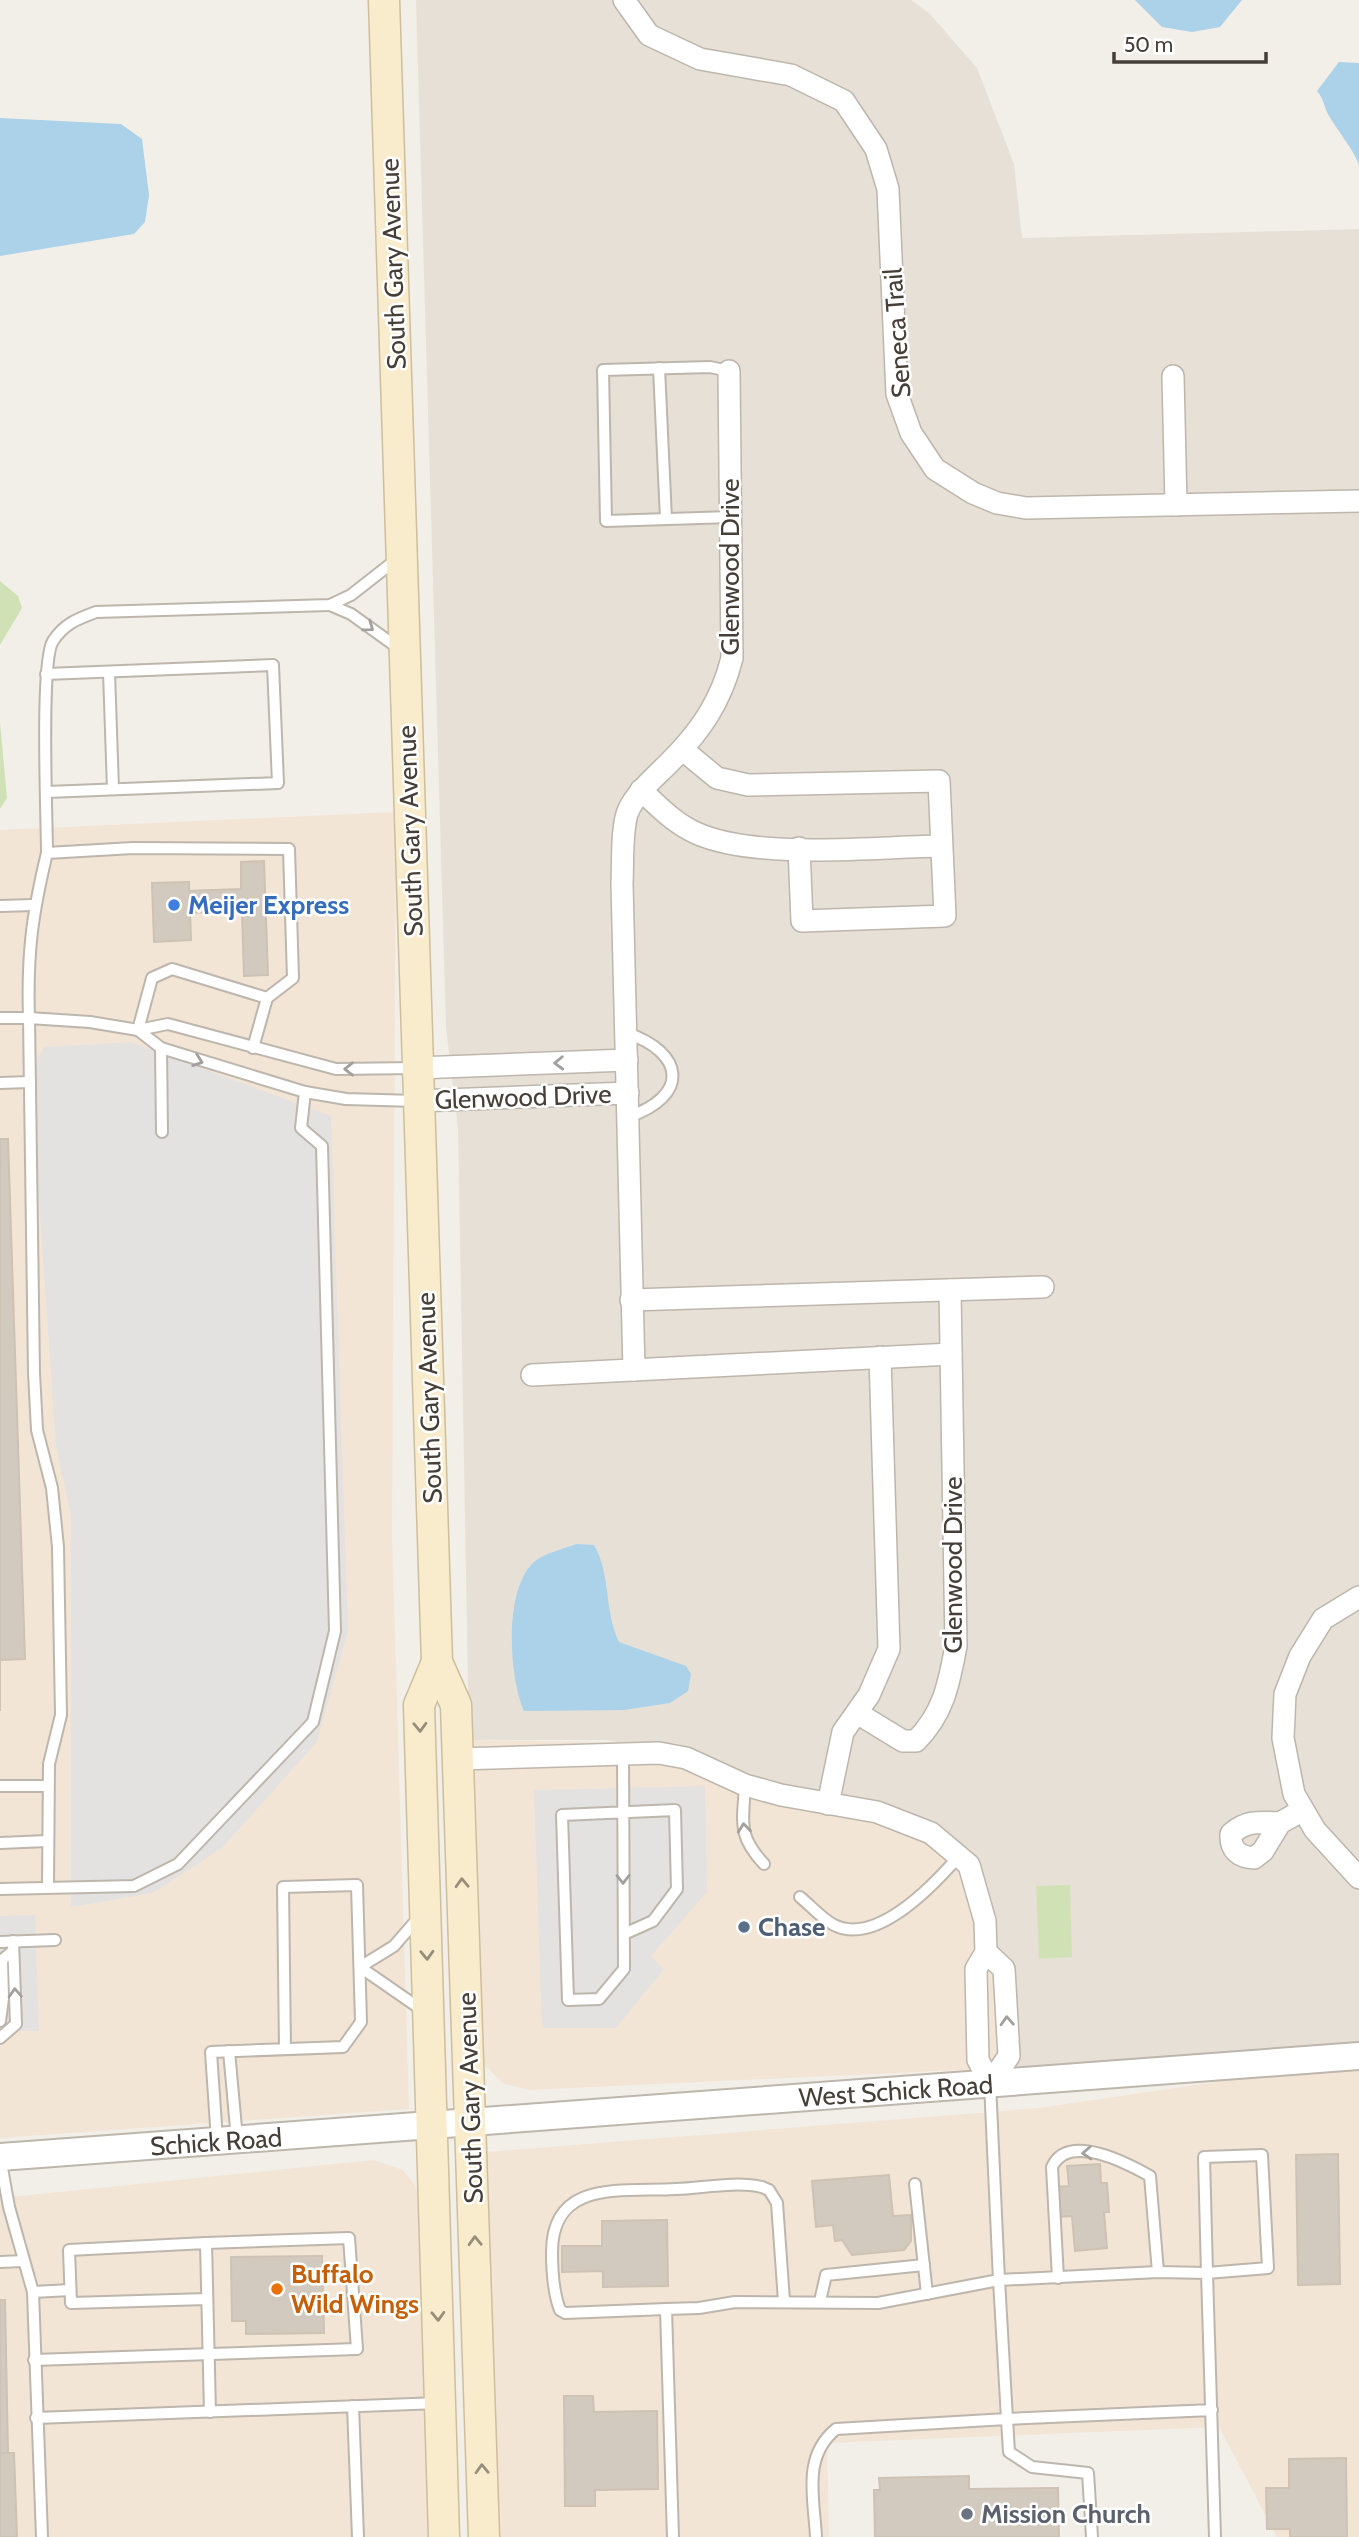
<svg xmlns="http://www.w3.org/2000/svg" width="1359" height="2537" font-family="Cabin,sans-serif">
<rect width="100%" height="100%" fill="#f2efe8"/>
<polygon fill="#e6e0d7" points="416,0 911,0 930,14 977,68 1014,164 1022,238 1359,229 1359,2043 1002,2068 749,1777 609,1740 469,1740 458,1128 446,1027"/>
<g fill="#f2e5d6">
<polygon points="396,812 392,1536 409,2109 0,2138 0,830"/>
<polygon points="469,1740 677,1743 749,1777 932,1822 975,1853 996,1922 1002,2068 529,2090 502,2083 485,2065 480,2045"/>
<polygon points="1359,2061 1359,2537 1277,2537 1219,2427 827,2443 829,2537 496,2537 486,2152 1039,2108"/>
<polygon points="374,2160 403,2170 415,2185 422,2209 432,2537 0,2537 0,2198"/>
</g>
<g fill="#d0e2b5">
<polygon points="0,581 18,596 22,608 0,645"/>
<polygon points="0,722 7,798 0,809"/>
<polygon points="1070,1885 1072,1957 1039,1959 1036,1886"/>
</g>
<g fill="#e4e2e0">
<polygon points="131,1042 331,1116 348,1631 317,1742 222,1848 153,1893 71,1907 71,1515 56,1446 30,1071 44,1047"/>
<polygon points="705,1786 707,1892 651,1956 664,1969 616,2028 542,2028 534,1790"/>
<polygon points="35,1915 39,2031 0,2031 0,1916"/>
</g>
<g fill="#abd2e9">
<polygon points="1135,0 1242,0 1220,27 1192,32 1162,27"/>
<path d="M1339,62l20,1v101c-9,-19 -19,-30 -30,-48 -5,-9 -5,-17 -12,-25z"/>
<polygon points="0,118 121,124 142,139 149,195 145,222 134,234 0,256"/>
<path d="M576,1544l18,1c17,29 10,66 25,97l67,24 5,8 -3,17 -18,12 -46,7 -100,1c-15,-35 -20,-118 8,-147 9,-10 32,-15 44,-20z"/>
</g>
<g fill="#d3cabf" stroke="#cdc2b3" stroke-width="2">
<polygon points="264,861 268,975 244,976 242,911 187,913 186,891 241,889 241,862"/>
<polygon points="189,882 191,940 154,942 152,883"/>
<polygon points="0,1139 8,1139 25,1659 0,1660 0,1711"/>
<polygon points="1338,2154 1340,2284 1298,2285 1296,2155"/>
<polygon points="1100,2164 1101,2183 1107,2183 1109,2212 1104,2212 1107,2248 1075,2251 1072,2216 1058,2217 1055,2187 1069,2186 1067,2166"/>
<polygon points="889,2175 893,2216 911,2215 911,2241 904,2250 852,2255 842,2240 835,2241 833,2225 816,2227 812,2181"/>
<polygon points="667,2220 668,2286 603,2287 603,2271 562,2272 562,2246 602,2246 602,2221"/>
<polygon points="322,2256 324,2333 246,2334 246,2321 232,2321 231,2257"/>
<polygon points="0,2300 5,2300 8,2453 0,2453"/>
<polygon points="564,2396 593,2396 594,2412 657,2411 658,2489 595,2490 595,2506 565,2506"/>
<polygon points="0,2453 14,2453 17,2537 0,2537"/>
<polygon points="1346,2458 1347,2537 1290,2537 1290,2529 1267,2529 1266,2488 1289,2488 1289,2459"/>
<polygon points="969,2476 969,2489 1058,2488 1059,2537 875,2537 874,2490 880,2490 879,2478"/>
</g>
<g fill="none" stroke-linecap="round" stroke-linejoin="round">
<defs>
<g id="service">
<polyline points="659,368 666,519"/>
<polyline points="729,371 710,367 603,370 606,521 731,517"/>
<polyline points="330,605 351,614 401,650"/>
<polyline points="109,672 113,789"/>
<polyline points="46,674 273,665 278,783 47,792"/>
<path d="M47,853c0,-33 -7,-193 6,-212 11,-17 24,-22 43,-29l234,-7 21,-10 46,-36"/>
<polyline points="0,906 34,905"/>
<path d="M0,1018h29c-2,-64 3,-103 18,-165l86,-5 156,1 4,129 -26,20 -14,50"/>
<polyline points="138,1030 161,1048 305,1092 346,1099 416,1101"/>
<polyline points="138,1030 152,978 172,969 267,998"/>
<path d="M627,1033c58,20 63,63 1,84"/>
<polyline points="161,1048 162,1132"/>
<polyline points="0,1083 30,1082"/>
<path d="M623,1753c0,72 0,144 1,216l-25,30 -31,1 -6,-185 113,-5 2,79 -24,32 -29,13"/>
<path d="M745,1785c-2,37 -8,50 19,79"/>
<polyline points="0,1786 48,1786"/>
<polyline points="0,1843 47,1841"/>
<polyline points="48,1887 49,1764 61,1715 58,1547 52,1488 37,1430 34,1373 29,1018 90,1022 138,1030 168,1024 336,1069 417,1068"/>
<polyline points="0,1889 134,1886 178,1864 313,1722 335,1631 322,1146 301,1128 305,1092"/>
<path d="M800,1897c11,9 22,22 34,28 42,21 99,-39 125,-69"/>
<polyline points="420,1916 394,1946 360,1967 425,2012"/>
<polyline points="0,1942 55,1940"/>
<polyline points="0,2021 3,1998 2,1960 13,1951"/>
<polyline points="0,2038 16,2024 13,1941"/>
<polyline points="229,2051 237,2139"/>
<polyline points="217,2140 211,2052 343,2047 361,2022 357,1885 283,1887 285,2049"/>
<polygon points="1262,2155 1268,2268 1207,2273 1204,2157"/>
<polyline points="0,2157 9,2207 33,2292 42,2537"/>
<polyline points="915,2184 927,2294"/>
<polyline points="0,2262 24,2261"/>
<path d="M1058,2278l-6,-111c16,-35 75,-4 98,9l8,96"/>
<polyline points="33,2292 70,2290"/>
<polyline points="207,2299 71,2303 69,2250 206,2243 210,2412"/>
<polyline points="820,2301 826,2275 924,2265"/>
<path d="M666,2309l-101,4 -5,-3c-7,-18 -8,-39 -8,-58 0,-73 70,-60 124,-63 27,-1 59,-8 86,-2l7,3 8,13 7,98"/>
<polyline points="34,2360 357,2349 349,2238 206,2243"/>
<polyline points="353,2406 358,2537"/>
<polyline points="1212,2410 1007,2419 999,2280 1158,2272 1207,2273 1215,2537"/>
<polyline points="36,2418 439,2403"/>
<polyline points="673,2537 666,2309 699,2308 735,2302 878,2303 999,2280 990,2083"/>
<path d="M816,2537c-2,-40 -14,-80 20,-108l171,-10 2,33 23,15 56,6 4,64"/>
</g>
<g id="minor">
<polyline points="624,0 649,35 700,59 791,75 844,101 876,149 888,189 897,394 911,433 935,469 973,493 997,503 1026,508 1359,501"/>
<polyline points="1173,376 1176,505"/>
<polyline points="683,750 717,778 748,785 939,781 945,916 802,921 799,848"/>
<path d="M641,790c18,17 33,33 55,43 60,27 178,14 245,13"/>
<polyline points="417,1068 627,1060"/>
<polyline points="419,1101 628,1093"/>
<polyline points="631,1300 1043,1287"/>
<path d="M634,1370l-12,-486c1,-18 -1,-60 7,-75 9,-18 26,-32 39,-45 32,-32 53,-62 64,-106l-3,-287"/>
<polyline points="532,1375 951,1354"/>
<polyline points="1359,1597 1323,1619 1300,1656 1285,1694 1283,1738 1294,1794 1315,1830 1359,1878"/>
<path d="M857,1713l46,28h13c28,-28 33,-58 40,-95l-6,-356"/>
<polyline points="457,1759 659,1753 686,1758 745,1785 781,1795 877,1812 931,1833 969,1865 985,1921 986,1952 976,1969 978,2060 990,2083 1009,2056 1004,1969 986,1952"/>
<polyline points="828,1804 843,1732 869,1695 889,1649 880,1357"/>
<path d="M1280,1823c-19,-1 -34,-3 -49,11 -1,16 8,23 23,24l9,-7 17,-28 23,-13"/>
</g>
<polyline id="tertiary" points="0,2157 1359,2056"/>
<g id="secondary">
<polyline points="384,0 437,1662 456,1705 484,2537"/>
<polyline points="437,1662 419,1705 444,2537"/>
</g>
</defs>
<use href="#service" stroke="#bdb6ac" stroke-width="14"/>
<use href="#minor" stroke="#bdb6ac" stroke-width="24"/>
<use href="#tertiary" stroke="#bdb6ac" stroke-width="30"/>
<use href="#secondary" stroke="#cdbe9c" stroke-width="33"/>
<use href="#service" stroke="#fff" stroke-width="10"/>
<use href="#minor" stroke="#fff" stroke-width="21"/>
<use href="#tertiary" stroke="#fff" stroke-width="26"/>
<use href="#secondary" stroke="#f9eccc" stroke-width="30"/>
</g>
<defs><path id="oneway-chevron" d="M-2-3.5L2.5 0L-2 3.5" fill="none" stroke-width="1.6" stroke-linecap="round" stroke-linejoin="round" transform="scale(1.75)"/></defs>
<g stroke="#a29f9c">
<use href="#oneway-chevron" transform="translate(369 627) rotate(36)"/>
<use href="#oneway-chevron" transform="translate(198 1061) rotate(19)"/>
<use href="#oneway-chevron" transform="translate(559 1063) rotate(178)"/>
<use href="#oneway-chevron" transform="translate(349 1069) rotate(179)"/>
<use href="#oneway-chevron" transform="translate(744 1828) rotate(-96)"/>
<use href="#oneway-chevron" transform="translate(623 1879) rotate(90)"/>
<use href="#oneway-chevron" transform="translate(15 1993) rotate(-93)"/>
<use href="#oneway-chevron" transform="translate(1007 2021) rotate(-93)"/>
<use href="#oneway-chevron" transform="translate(1087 2153) rotate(177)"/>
</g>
<g stroke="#968d7b">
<use href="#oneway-chevron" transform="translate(420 1727) rotate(88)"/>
<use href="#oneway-chevron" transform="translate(462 1883) rotate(-92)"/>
<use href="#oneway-chevron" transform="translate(427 1955) rotate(88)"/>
<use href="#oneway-chevron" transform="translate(475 2241) rotate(-92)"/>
<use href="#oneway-chevron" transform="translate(438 2316) rotate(88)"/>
<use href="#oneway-chevron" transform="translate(482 2469) rotate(-92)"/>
</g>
<circle fill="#3f7fe0" stroke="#fff" stroke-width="2.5" cx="174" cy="905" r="7"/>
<circle fill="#5c6f8a" stroke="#fff" stroke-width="2.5" cx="744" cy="1927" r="7"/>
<circle fill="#e8710a" stroke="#fff" stroke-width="2.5" cx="277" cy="2289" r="7"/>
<circle fill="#6b7280" stroke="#fff" stroke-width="2.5" cx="967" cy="2514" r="7"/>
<g text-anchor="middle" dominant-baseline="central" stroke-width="5" stroke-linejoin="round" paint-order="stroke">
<g font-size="26" fill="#453f38" stroke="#fff">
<text transform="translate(393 264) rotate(-92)">South Gary Avenue</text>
<text transform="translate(897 333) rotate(-94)">Seneca Trail</text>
<text transform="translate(730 567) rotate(-90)">Glenwood Drive</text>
<text transform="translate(410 831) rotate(-92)">South Gary Avenue</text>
<text transform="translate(523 1097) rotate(-2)">Glenwood Drive</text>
<text transform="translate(429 1398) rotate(-92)">South Gary Avenue</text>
<text transform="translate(953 1565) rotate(-90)">Glenwood Drive</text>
<text transform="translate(896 2091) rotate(-4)">West Schick Road</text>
<text transform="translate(470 2098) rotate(-92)">South Gary Avenue</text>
<text transform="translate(216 2142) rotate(-4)">Schick Road</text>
</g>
<g font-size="26" font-weight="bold" fill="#366cbe" stroke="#fff" text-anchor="start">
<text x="188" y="905">Meijer Express</text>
</g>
<g font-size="26" font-weight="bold" fill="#4e5e75" stroke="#fff" text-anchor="start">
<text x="758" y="1927">Chase</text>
</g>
<g font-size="26" font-weight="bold" fill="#c56008" stroke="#fff" text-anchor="start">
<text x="291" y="2274">Buffalo<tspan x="291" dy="30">Wild Wings</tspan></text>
</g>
<g font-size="26" font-weight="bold" fill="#5b616d" stroke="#fff" text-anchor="start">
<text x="981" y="2514">Mission Church</text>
</g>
</g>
<path d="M1114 52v10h152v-10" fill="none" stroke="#453f38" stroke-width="3.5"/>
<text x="1124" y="52" font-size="21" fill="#453f38" stroke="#ffffff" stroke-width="5" paint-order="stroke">50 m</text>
</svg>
